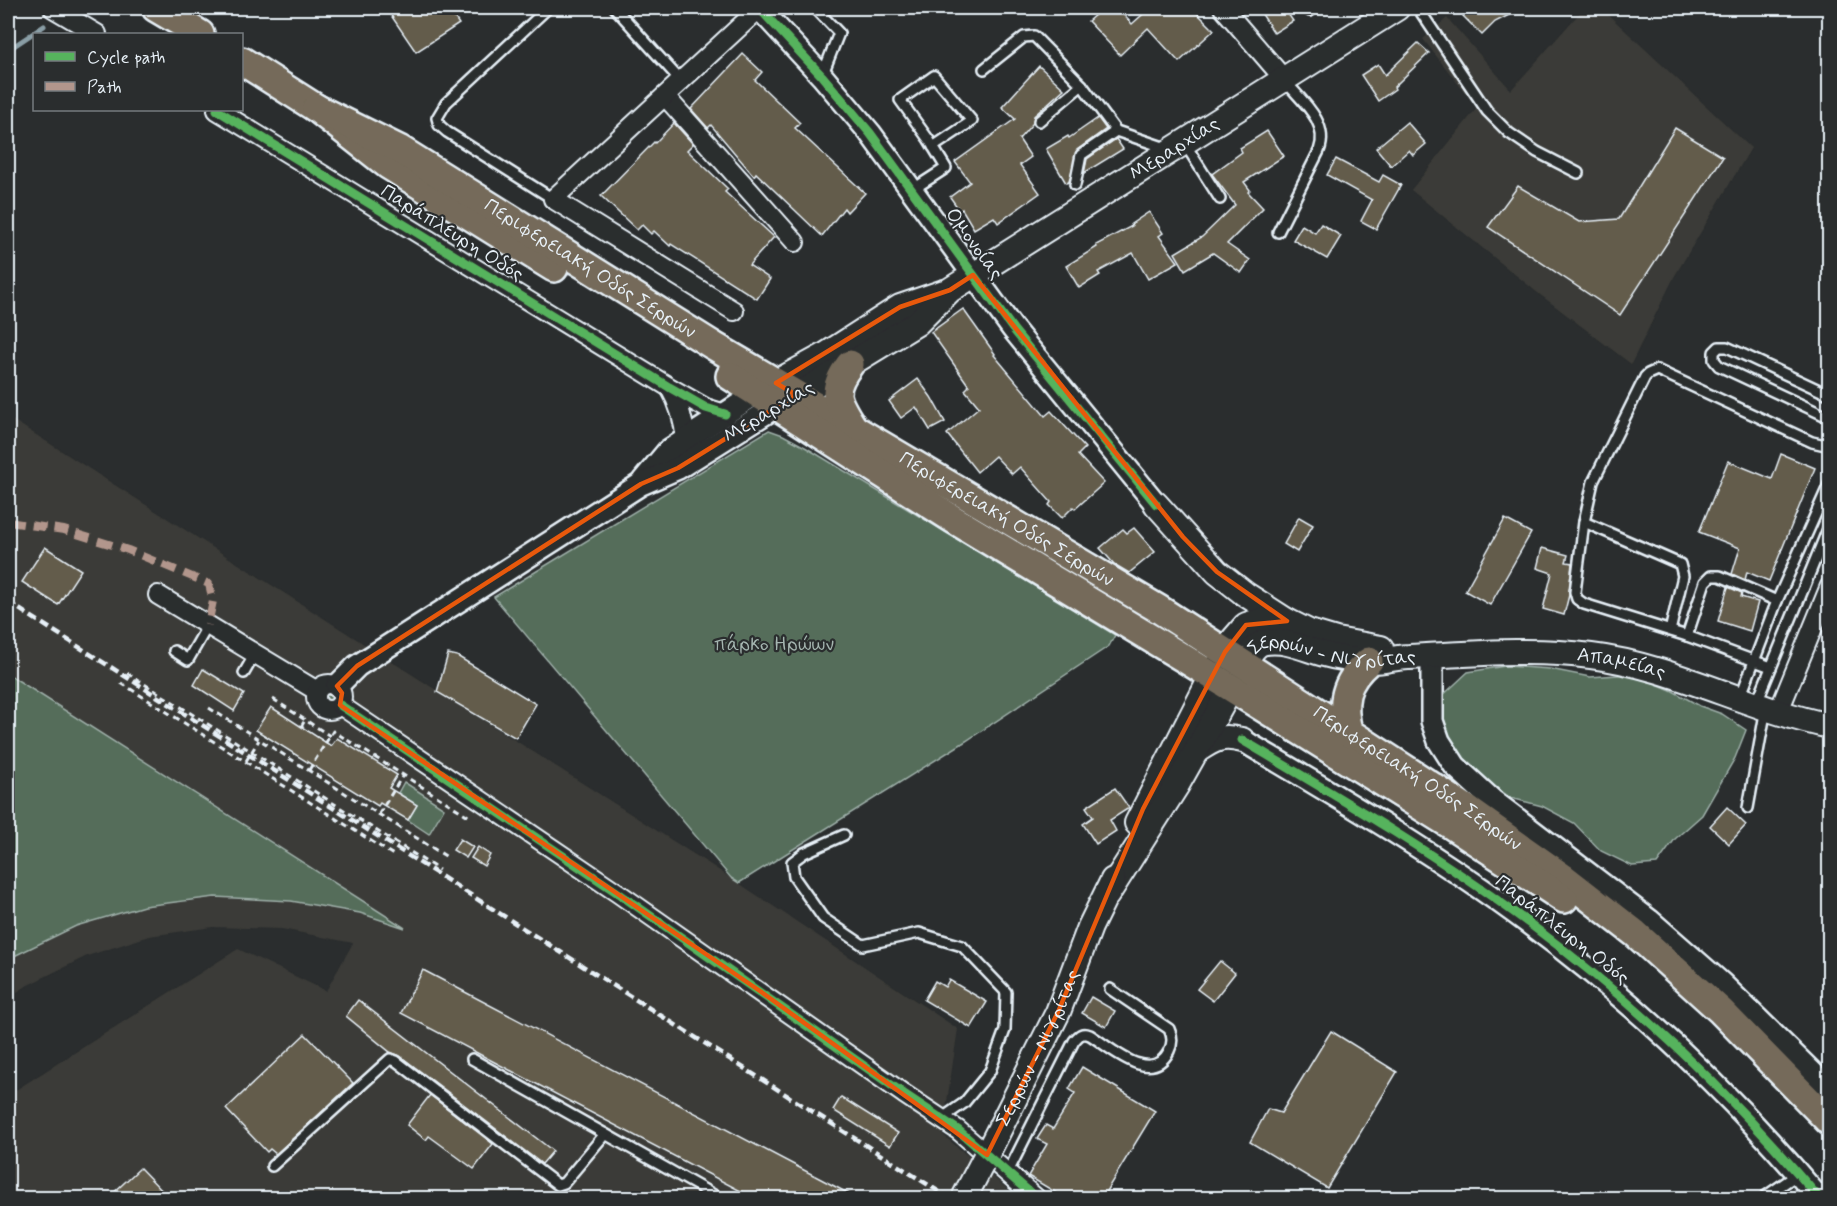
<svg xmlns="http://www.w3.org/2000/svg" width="1837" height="1206" font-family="Mynerve,sans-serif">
<rect width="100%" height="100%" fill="#2a2d2e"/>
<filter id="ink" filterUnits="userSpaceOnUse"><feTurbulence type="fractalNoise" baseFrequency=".0167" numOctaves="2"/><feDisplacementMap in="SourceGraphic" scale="12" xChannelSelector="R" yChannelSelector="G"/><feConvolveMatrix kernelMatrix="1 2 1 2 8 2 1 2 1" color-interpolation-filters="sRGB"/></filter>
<g filter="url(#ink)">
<g fill="#3b3b37">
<polygon points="1584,8 1601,8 1751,148 1674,277 1631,364 1538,293 1411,190 1477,108 1423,39 1447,18 1511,90"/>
<polygon points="8,417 731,878 958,1029 942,1134 1018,1198 8,1198 8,1095 238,949 326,991 353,943 282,929 213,927 149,936 87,956 28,985 8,998"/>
</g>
<g fill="#546d5a" stroke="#9eafa9" stroke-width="1.5">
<polygon points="769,430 783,435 805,447 1115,635 1109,646 966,741 739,883 731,878 494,597"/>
<polygon points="1505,666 1550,669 1590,677 1632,674 1671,690 1700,706 1722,714 1746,730 1735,758 1702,815 1675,839 1657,864 1632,866 1601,851 1574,823 1542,806 1511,798 1455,758 1439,726 1440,698 1468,672"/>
<polygon points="8,674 405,928 360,913 291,901 215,897 144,906 76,926 8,959"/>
<circle cx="329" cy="698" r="9"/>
<polygon points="404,782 444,808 429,834 408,820 417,805 398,793"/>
</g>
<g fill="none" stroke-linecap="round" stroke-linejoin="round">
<polyline stroke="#8a9ea6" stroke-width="5" points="8,50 44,26"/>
</g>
<g fill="#635c4c" stroke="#e8f1f8" stroke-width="1.5">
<polygon points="386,8 448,8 459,24 416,52"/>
<polygon points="1103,8 1117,8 1132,24 1150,8 1192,8 1214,30 1179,62 1148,28 1120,55 1088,21"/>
<polygon points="1258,8 1284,8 1293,21 1274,33"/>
<polygon points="1471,8 1523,8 1495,22 1482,35 1463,16"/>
<polygon points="1418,43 1429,53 1394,87 1395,89 1378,101 1361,75 1378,64 1385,75"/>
<polygon points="743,54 762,72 755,80 800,123 795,128 865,193 847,212 844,208 822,236 756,173 754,176 711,125 708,128 691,109"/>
<polygon points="1039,66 1064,89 1034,116 1033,123 1019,139 1031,157 1020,165 1040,193 998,223 994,217 974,229 962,209 960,211 950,197 970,182 955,162 1015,119 1002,107"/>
<polygon points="1098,118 1106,129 1077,150 1069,182 1066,183 1046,149 1068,136 1069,138"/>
<polygon points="1407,122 1426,144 1413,155 1409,150 1391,166 1376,148"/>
<polygon points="674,123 693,144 687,150 728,189 725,192 774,237 749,265 770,279 757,299 671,244 670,246 654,231 651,234 642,225 637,230 601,196 654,142 655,143"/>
<polygon points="1675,128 1723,157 1620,315 1488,227 1518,186 1579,222 1619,219"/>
<polygon points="1267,131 1284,156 1244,182 1250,190 1248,192 1263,208 1227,244 1250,260 1241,273 1213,253 1185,270 1175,253 1202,237 1235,205 1212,174 1242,152 1240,148"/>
<polygon points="1116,139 1123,149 1084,173 1087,159"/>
<polygon points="1336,159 1379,182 1383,175 1401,185 1376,229 1361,221 1372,200 1327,175"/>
<polygon points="1149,212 1163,233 1159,236 1178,262 1148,279 1133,253 1098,272 1100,275 1079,288 1066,266 1097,247 1096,245 1132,226 1131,224"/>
<polygon points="1321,224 1341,236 1327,259 1293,240 1302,225 1315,233"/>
<polygon points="963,309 995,354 994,355 1045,416 1051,411 1085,448 1078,455 1104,483 1075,509 1073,507 1062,518 1049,505 1051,502 1020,467 1012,474 995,456 977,472 947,434 979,407 965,390 969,386 931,332"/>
<polygon points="918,379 931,397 945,422 930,430 916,407 901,418 889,401"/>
<polygon points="1781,454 1815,468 1769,581 1747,572 1745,580 1732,574 1740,548 1699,532 1728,461 1772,479"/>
<polygon points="1299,517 1313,525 1297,552 1284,544"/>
<polygon points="1505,519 1531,533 1490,605 1465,591"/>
<polygon points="1134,528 1155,552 1129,573 1114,564 1100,548 1123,529 1127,533"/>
<polygon points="45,547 81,570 58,605 22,582"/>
<polygon points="1542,548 1568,555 1566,562 1572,563 1569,595 1564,615 1543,609 1552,573 1537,568"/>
<polygon points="1728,587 1742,593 1741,597 1758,602 1750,631 1718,621"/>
<polygon points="448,654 457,656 536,704 516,738 437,692"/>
<polygon points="203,669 244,694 234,711 194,685"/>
<polygon points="271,707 331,746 337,738 397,775 389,788 417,805 408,820 380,803 378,806 256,730"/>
<polygon points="1115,788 1129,808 1110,820 1116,831 1096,844 1083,824 1093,817 1086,807"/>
<polygon points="1727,807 1746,825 1729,844 1710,826"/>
<polygon points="460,839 473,847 466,858 453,850"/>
<polygon points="478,847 490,855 484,866 471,858"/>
<polygon points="1220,961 1235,973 1213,1001 1197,989"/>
<polygon points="423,970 857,1198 754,1198 401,1013"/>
<polygon points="949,980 987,1002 971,1028 924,1000 935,981 945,987"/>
<polygon points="1091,997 1115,1011 1106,1027 1082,1013"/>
<polygon points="358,1000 553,1151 542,1164 400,1056 390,1052 346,1016"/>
<polygon points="1331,1031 1397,1072 1327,1188 1250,1142 1268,1109 1281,1113"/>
<polygon points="305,1034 353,1083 276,1154 270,1149 267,1152 226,1109"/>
<polygon points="1082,1067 1155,1111 1102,1198 1065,1198 1028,1176 1047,1144 1037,1139 1046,1125 1053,1129 1075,1093 1069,1089"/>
<polygon points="430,1095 493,1144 474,1169 429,1136 426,1140 407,1125"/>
<polygon points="841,1097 898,1133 890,1146 833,1110"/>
<polygon points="140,1168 169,1198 108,1198"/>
</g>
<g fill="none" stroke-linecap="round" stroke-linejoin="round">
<defs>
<g id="service">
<polyline points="548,8 446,103 437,118 439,125 447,132 553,199"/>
<polyline points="615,8 681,81"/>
<polyline points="815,8 839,33 822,76"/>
<polyline points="1307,8 1310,11"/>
<polyline points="1418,8 1487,111 1509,133 1537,152 1578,173"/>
<polyline points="984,69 1024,37 1034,36 1082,85 1116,131"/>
<polyline points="1039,121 1082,85"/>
<polyline points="1185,144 1220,199"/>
<polyline points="1075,185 1081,155 1116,131 1166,148"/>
<polyline points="912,190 946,168 929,140 900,100 934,76 972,121 933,147"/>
<path d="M1278,232l41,-81c11,-28 -17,-50 -34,-70"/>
<polyline points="1830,395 1727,347 1719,347 1714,352 1714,360 1719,366 1830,418"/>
<polyline points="1584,522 1680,564 1683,576 1670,631"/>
<polyline points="1687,636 1705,582 1711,576 1720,576 1777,601"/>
<polyline points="174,651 188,660 208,625"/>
<polyline points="1771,667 1687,636 1584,604 1577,599 1575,592 1584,522 1593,482 1645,377 1648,374 1657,370 1812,442 1830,446"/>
<polyline points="244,673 255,654"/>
<polyline points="1740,698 1777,601 1830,482"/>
<polyline points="1757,702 1830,524"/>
<polyline points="1748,808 1766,708"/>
<polyline points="844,835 804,853 792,862 794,877 823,918 863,945 919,933 962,946 1006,992 1005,1030 990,1071 964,1103 941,1119"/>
<polyline points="472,1059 719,1198"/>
<polyline points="272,1166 390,1059 396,1061 558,1185 564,1183 605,1134"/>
<path d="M1007,1174l67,-133c5,-6 8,-9 16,-6 21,13 61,51 79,16 4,-8 4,-14 0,-22l-59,-40"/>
<polyline points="1763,1198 1798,1174"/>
</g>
<g id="minor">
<polyline points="53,8 97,34"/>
<polyline points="1223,8 1284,79"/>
<polyline points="665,96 795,242"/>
<polyline points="217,110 669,387 706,408 725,414"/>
<polyline points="734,311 553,199 760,8"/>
<path d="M670,388c10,17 14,33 16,53"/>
<polyline points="158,595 317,691"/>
<circle cx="329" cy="697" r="13"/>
<polyline points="340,705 618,893 904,1094 958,1130 1036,1198"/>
<polyline points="1778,713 1830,586"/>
</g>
<g id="tertiary">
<polyline points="759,8 822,76 870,133 1013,329 1156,504"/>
<polyline points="643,481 668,451 757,393"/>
<polyline points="1432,656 1432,721 1439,741 1455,766 1492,800 1649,920 1722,984 1830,1090"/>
<polyline points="337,686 357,666 641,484 678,468 777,406"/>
<path d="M1242,740c98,58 197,116 288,184 106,79 204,173 289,274"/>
</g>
<g id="secondary">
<polyline points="762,390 824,356 900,307 944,292"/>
<path id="s1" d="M781,404l69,-40 67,-41 33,-33 447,-282"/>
<polyline points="1156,504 1217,572 1245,594 1287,621"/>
<path d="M1193,753c19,-12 26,-19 49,-13"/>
<polyline points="1137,823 1212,676 1233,640 1246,625 1262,620 1287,621 1309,632 1336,640 1381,648"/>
<path id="s2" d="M1107,895l70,-110 75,-134c4,-5 8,-9 15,-9 18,-3 39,7 57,12 14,4 30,6 45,7 14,1 27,-4 40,-4 60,-3 122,-9 182,-1 83,10 157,53 239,70"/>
<path id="s3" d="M990,1148l68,-136 32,-85 23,-47"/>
</g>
<g id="primary">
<polyline points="156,8 200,34"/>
<polyline points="242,61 316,108 388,165 554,268"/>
<path id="s4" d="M316,108l83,41 315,197 443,262 307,199 99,70 72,56 86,78 109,111"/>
<path d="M850,364c-22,29 -13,37 4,65"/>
<polyline points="730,376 953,519 1185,659 1451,825 1564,899"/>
<path d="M1349,734c-9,-31 -5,-52 20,-73"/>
</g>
</defs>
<use href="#service" stroke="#e8f1f8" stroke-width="14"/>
<use href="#minor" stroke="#e8f1f8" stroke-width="22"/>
<use href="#tertiary" stroke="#e8f1f8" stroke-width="26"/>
<use href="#secondary" stroke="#e8f1f8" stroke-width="28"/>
<use href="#primary" stroke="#e8f1f8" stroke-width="32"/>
<g stroke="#e8f1f8" stroke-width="3" stroke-dasharray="6 4.5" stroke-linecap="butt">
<polyline points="127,673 439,870"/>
<polyline points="121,683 395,856"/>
<polyline points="273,699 330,736"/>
<polyline points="209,708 447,857"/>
<polyline points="301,727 305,720"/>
<polyline points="246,761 259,740"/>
<polyline points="309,770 333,731 470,817"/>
<polyline points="379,814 403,775"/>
</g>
<use href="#service" stroke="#2a2d2e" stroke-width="9"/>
<use href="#minor" stroke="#2a2d2e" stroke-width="18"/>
<use href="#tertiary" stroke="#2a2d2e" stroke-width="21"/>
<use href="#secondary" stroke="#2a2d2e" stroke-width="24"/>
<use href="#primary" stroke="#746a5a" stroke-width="27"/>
<polyline stroke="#e8f1f8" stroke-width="4.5" stroke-dasharray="9 4.5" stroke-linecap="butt" points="8,602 949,1198"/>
<defs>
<polyline id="secondary-bridge" points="964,1198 990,1148"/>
</defs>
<use href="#secondary-bridge" stroke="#e8f1f8" stroke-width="28" stroke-linecap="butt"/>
<use href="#secondary-bridge" stroke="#2a2d2e" stroke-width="24"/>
<polyline stroke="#b2968c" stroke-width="8" stroke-dasharray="15 8" stroke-linecap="butt" points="8,522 64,530 128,550 209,584 213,601 208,625"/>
<defs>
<g id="cycleway">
<polyline points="759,8 822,76 870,133 1013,329 1156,504"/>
<polyline points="217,110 669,387 706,408 725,414"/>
<polyline points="340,705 618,893 904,1094 958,1130 1036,1198"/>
<path d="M1242,740c98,58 197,116 288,184 106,79 204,173 289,274"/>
</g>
</defs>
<use href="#cycleway" stroke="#2a2d2e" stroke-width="13"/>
<use href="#cycleway" stroke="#56b35d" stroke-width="9"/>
</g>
</g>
<path fill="none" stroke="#e8590c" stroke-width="4.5" stroke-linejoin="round" d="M973,275l210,262 34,35 70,49 -41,4 -21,27 -82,157 -85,203 -71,143 -227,-164 -420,-286 2,-12 -5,-7 20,-20 284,-182 37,-16 118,-73 -20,-12 124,-76 50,-17z"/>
<g text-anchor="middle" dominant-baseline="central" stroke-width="4.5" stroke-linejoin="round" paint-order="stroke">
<g font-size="20" fill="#e8f1f8" stroke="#2a2d2e">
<text stroke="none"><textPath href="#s1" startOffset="470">Μεραρχίας</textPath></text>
<text transform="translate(452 233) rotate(32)">Παράπλευρη Οδός</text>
<text transform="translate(974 244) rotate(54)">Ομονοίας</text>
<text stroke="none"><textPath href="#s4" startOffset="318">Περιφερειακή Οδός Σερρών</textPath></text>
<text transform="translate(769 412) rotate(-31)">Μεραρχίας</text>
<text stroke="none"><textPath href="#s4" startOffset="804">Περιφερειακή Οδός Σερρών</textPath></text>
<text stroke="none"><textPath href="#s2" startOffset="368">Σερρών - Νιγρίτας</textPath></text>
<text stroke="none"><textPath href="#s2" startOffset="660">Απαμείας</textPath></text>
<text stroke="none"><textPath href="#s4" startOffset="1290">Περιφερειακή Οδός Σερρών</textPath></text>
<text transform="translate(1562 930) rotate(38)">Παράπλευρη Οδός</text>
<text stroke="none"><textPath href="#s3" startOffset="111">Σερρών - Νιγρίτας</textPath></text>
</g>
<g font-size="20" fill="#a5b6b1" stroke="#2a2d2e">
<text x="774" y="644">πάρκο Ηρώων</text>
</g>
</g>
<rect width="1837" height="1206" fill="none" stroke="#2a2d2e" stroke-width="30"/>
<rect x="15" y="15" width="1807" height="1176" fill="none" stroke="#e8f1f8" stroke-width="2" filter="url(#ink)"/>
<rect x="33" y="33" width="210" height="78" fill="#2a2d2e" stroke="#767b7f" stroke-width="1.5"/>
<rect x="45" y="52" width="30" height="9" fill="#56b35d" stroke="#767b7f" stroke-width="1.5"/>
<text x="87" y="63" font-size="18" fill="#e8f1f8">Cycle path</text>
<rect x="45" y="82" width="30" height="9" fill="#b2968c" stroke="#767b7f" stroke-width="1.5"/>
<text x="87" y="93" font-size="18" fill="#e8f1f8">Path</text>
</svg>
